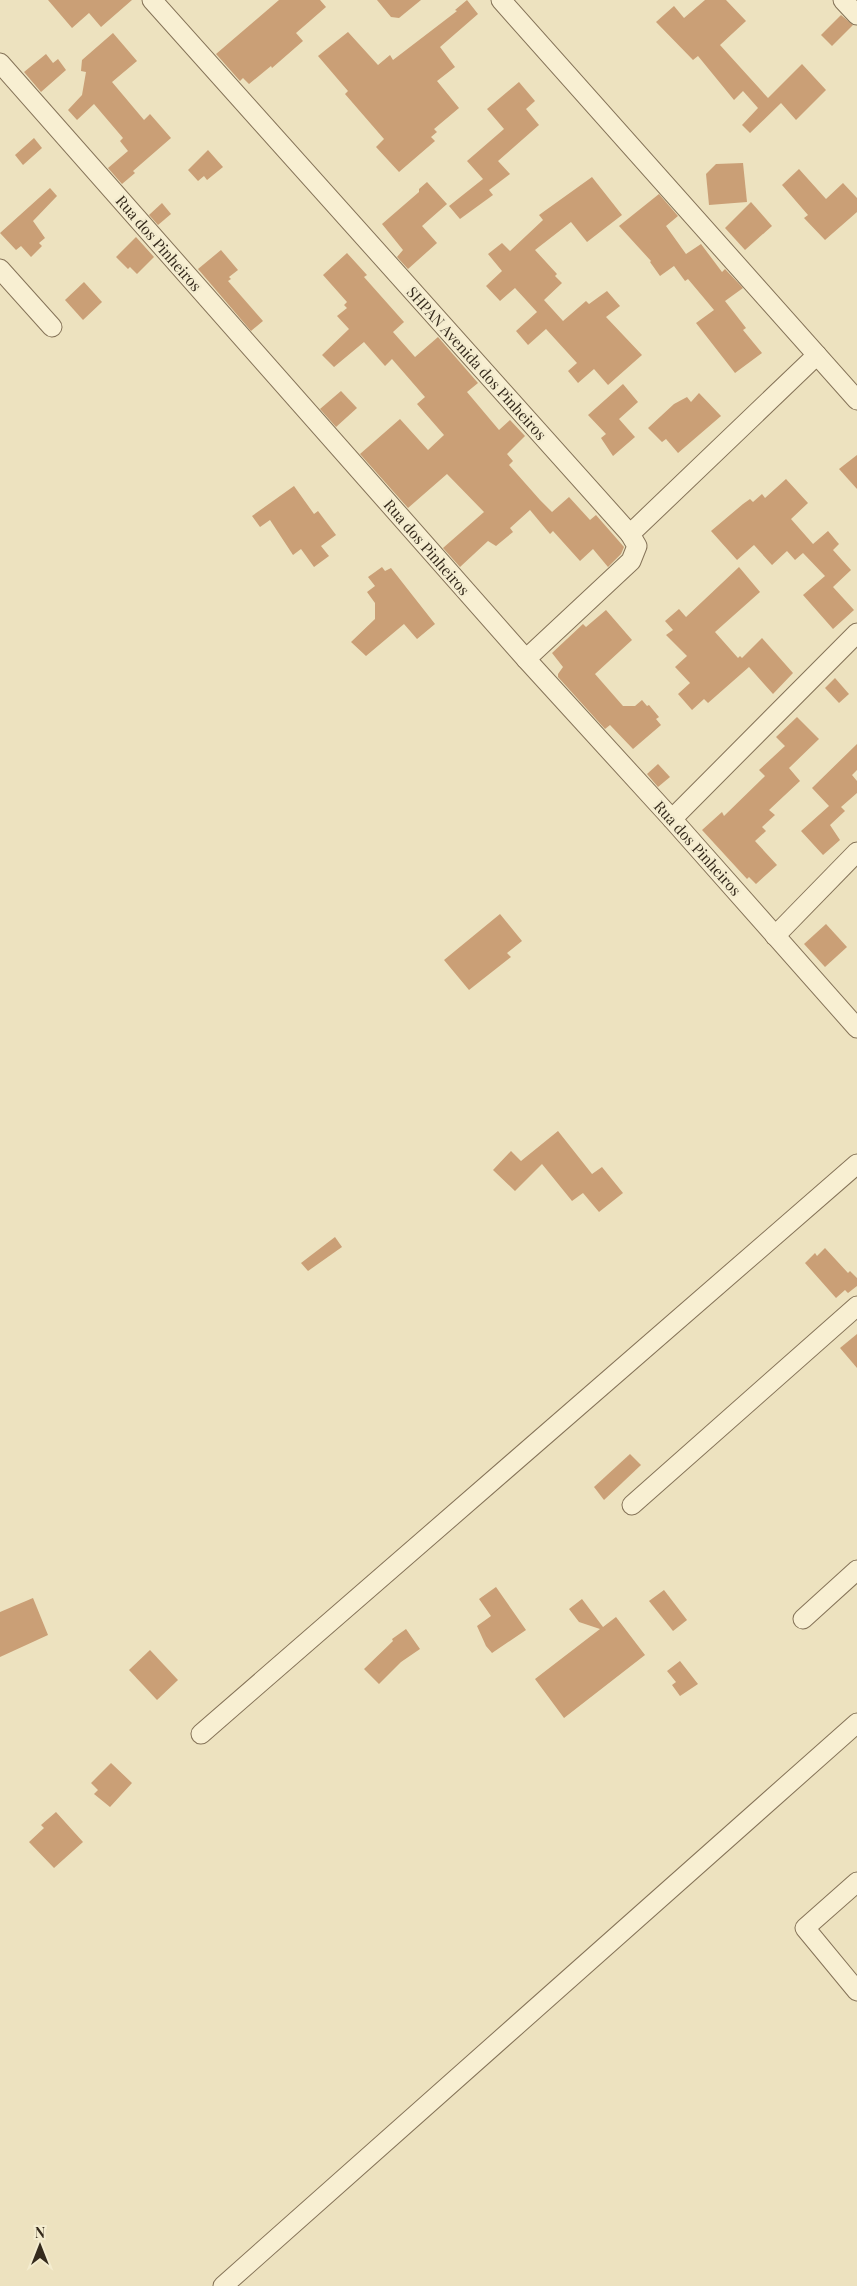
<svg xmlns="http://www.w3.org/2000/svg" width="857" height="2286" font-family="'Playfair Display',serif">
<rect width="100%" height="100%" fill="#ede2bf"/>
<g fill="#ca9f76">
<polygon points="48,0 132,0 101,27 89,13 72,28"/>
<polygon points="279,0 320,0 326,7 296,33 303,41 272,68 271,66 249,84 243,78 240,81 216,54"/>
<polygon points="377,0 421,0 399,18 391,17"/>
<polygon points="467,0 478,14 440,47 455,67 437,81 459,108 434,129 437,132 431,137 435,141 399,172 376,147 384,139 345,94 348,91 318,56 348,32 378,65 390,55 393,60 457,11 455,10"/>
<polygon points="705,0 726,0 746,21 720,45 768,98 802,64 826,90 796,120 781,103 750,133 742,125 758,108 743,91 734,100 698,56 693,60 656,22 674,6 684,18"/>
<polygon points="841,15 853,25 832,46 821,35"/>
<polygon points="113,33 137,61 112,82 144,120 150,114 171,138 133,171 135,173 122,184 108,168 128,151 120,141 123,138 94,104 77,120 68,110 82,95 86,72 81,71 82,60"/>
<polygon points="46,54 53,63 58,59 66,70 41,92 24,72"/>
<polygon points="519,82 535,101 526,109 539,125 498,161 510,174 489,190 493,195 460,219 449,206 483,179 467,161 504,129 487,109"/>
<polygon points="34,138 42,148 23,165 15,155"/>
<polygon points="208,150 223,167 207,180 204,176 198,181 188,170"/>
<polygon points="743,163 747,202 709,205 706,174 716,164"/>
<polygon points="799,169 826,199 843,183 857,198 857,212 825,240 804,218 808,215 782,185"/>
<polygon points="592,177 622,215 587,242 571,222 535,250 557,274 555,276 562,283 544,300 563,321 586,301 589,304 607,291 620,306 606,317 642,355 608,385 594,369 578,383 568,371 577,363 546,329 528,345 516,331 537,312 515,288 500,301 486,286 502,271 488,254 502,243 510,251 543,220 539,215"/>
<polygon points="427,182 447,204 422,226 437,243 408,269 397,257 403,250 382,224 419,192 419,189"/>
<polygon points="50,188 57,196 33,221 45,238 39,243 42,246 31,257 21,246 16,250 0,233"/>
<polygon points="659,194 678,216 666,226 686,254 701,244 722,272 725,269 743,288 725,301 746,328 743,330 762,353 735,373 696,323 714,310 688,279 685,281 674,266 660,276 650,262 651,261 619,226"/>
<polygon points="751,202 772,226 745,250 725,228"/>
<polygon points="162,203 171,214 158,225 149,215"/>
<polygon points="136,237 154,257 137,274 130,267 128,269 116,257"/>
<polygon points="221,250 238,270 229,277 231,279 228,281 263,321 251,331 198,269"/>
<polygon points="347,253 367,275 364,277 404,322 393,332 415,357 438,337 478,383 467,392 499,430 510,420 525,436 507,454 513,461 509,465 540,500 552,512 569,497 590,520 596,515 624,547 621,554 608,567 593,549 580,561 553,531 550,534 530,510 510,528 513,532 496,546 488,541 460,567 443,548 484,512 447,474 408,508 360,454 400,419 428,450 444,435 417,404 425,397 392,359 385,366 364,342 334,367 322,355 349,329 337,316 347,308 344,305 347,302 323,275"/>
<polygon points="84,282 102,302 83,320 65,300"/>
<polygon points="623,384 638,402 619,419 635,437 613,456 601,438 606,434 588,415"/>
<polygon points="341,391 357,408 336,427 320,409"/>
<polygon points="699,393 721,416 678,453 666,439 662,442 648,428 674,404 687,397 691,402"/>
<polygon points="857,455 857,489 839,469"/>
<polygon points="786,479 808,503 791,519 813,544 828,531 839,544 833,550 851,570 833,587 854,610 833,629 803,595 825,576 803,553 795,560 787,551 772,565 754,545 737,560 711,531 743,504 750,499 753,502 762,494 765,498"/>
<polygon points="294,486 314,514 318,511 336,535 321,546 329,556 314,567 301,549 293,555 270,520 260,527 252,516"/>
<polygon points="382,567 385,571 391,568 435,624 417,639 404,624 366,656 351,642 375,619 375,603 367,592 375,586 368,577"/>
<polygon points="739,567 760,592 715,632 738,658 740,656 742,658 762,638 793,673 773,694 749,667 708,703 704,699 692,710 678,694 690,683 675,667 687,656 666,635 673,630 665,621 679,609 686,617"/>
<polygon points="606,610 632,640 595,674 623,706 635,706 642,700 647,706 649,705 659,717 656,719 661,725 633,749 610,725 605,729 558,677 558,674 563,667 552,653 583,624 586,627"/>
<polygon points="835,678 849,694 839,703 825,688"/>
<polygon points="797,717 819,739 789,768 800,781 769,810 775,815 762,827 766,831 755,841 777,865 756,884 749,877 747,879 702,830 722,812 724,816 765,776 759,770 785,746 776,737"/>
<polygon points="857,744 857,770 852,775 857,781 857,793 841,807 845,811 830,825 840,840 823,855 801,831 829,806 812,788"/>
<polygon points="658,764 670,777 658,787 647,774"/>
<polygon points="500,914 522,941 507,953 511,957 469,990 444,960"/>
<polygon points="826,924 847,947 825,967 804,944"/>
<polygon points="558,1131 592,1174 602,1167 623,1193 599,1212 583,1193 572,1201 542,1164 515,1191 493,1170 511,1151 521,1161"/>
<polygon points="335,1237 342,1247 308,1271 301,1263"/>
<polygon points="825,1248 848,1273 850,1271 857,1278 857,1286 848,1293 845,1290 836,1298 805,1263 815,1253 817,1256"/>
<polygon points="857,1334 857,1368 840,1348"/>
<polygon points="630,1454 641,1465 604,1500 594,1487"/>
<polygon points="496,1587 526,1630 492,1653 486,1646 477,1626 491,1616 479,1599"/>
<polygon points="664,1590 687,1620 673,1631 649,1601"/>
<polygon points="33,1598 48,1635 0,1657 0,1612"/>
<polygon points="582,1599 603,1627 616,1617 645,1655 564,1718 535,1679 600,1629 579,1622 569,1609"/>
<polygon points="406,1629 420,1649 401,1662 379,1684 364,1669 393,1641 392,1639"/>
<polygon points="150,1650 178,1680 157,1700 129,1670"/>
<polygon points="680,1661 698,1684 680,1696 672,1685 676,1682 667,1671"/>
<polygon points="111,1763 132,1783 110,1807 94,1794 98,1790 91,1783"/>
<polygon points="56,1812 83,1842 54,1868 29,1842 44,1828 41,1825"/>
</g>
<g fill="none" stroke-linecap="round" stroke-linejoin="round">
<defs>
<g id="minor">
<polyline points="152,0 630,534 817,355"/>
<polyline points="501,0 857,400"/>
<polyline points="843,0 857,15"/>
<polyline points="0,63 526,659 672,819 857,1028"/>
<polyline points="0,269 52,327"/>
<polyline points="526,659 631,561 637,546 630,534"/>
<polyline points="672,819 857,633"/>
<polyline points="775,936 857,852"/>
<polyline points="632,1505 857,1306"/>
<polyline points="803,1619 857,1570"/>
<polyline points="201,1734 857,1164"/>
<polyline points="857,1882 805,1928 857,1991"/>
<polyline points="223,2286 857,1723"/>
</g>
</defs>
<use href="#minor" stroke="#857358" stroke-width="21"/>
<use href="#minor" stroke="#f8efd2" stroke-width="19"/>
</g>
<g text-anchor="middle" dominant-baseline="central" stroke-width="5" stroke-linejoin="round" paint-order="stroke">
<g font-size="15" fill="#352a1c" stroke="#f4eccf">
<text transform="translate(159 243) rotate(49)">Rua dos Pinheiros</text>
<text transform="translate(477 363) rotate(48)">SHPAN Avenida dos Pinheiros</text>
<text transform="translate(427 547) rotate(49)">Rua dos Pinheiros</text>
<text transform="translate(698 848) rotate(48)">Rua dos Pinheiros</text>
</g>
</g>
<g transform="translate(40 2246)" stroke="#f4eccf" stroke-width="4" paint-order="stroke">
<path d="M0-4L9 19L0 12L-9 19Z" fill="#352a1c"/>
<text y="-8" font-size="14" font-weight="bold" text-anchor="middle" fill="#352a1c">N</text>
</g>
</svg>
